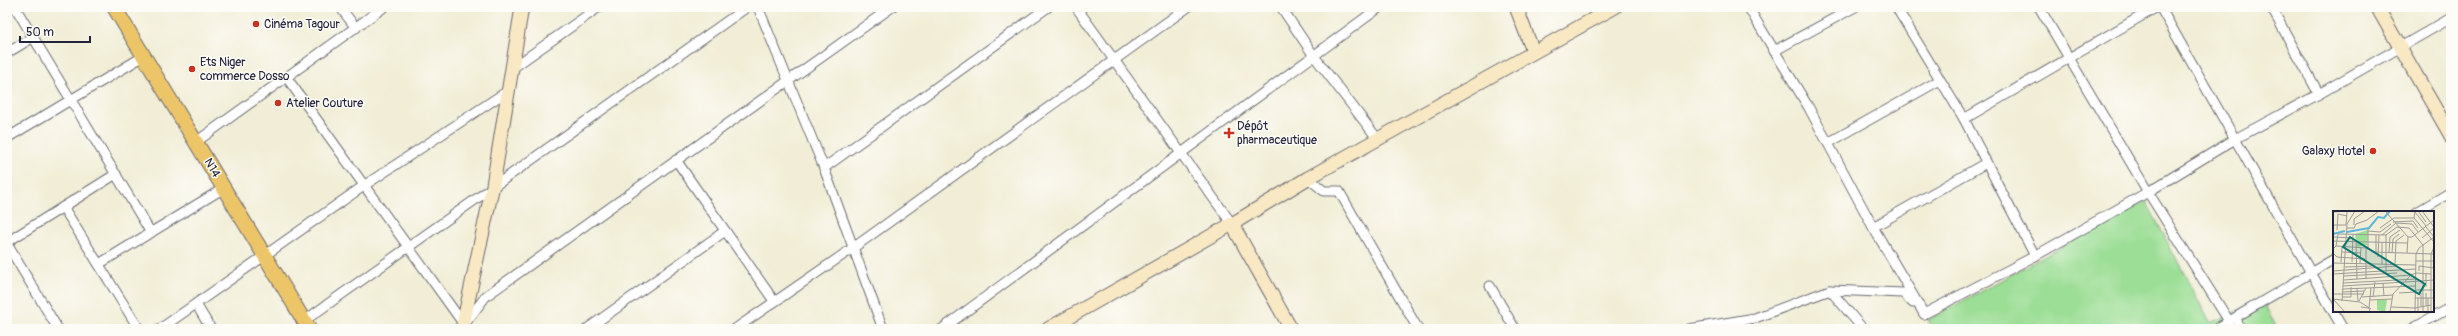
<svg xmlns="http://www.w3.org/2000/svg" width="2458" height="336" font-family="Pangolin,sans-serif">
<rect width="100%" height="100%" fill="#fdfcf7"/>
<filter id="ink" filterUnits="userSpaceOnUse"><feTurbulence type="fractalNoise" baseFrequency=".025" numOctaves="2"/><feDisplacementMap in="SourceGraphic" scale="8" xChannelSelector="R" yChannelSelector="G"/><feConvolveMatrix kernelMatrix="1 2 1 2 8 2 1 2 1" color-interpolation-filters="sRGB"/></filter>
<filter id="wash" filterUnits="userSpaceOnUse"><feTurbulence type="fractalNoise" baseFrequency=".012" numOctaves="4" result="noise"/><feDisplacementMap in="SourceGraphic" scale="16" xChannelSelector="R" yChannelSelector="G"/><feGaussianBlur stdDeviation="0.9" result="paint"/><feColorMatrix in="noise" values="0 0 0 0 0 0 0 0 0 0 0 0 0 0 0 0 0 1.4 0 .05"/><feComposite in="paint" operator="in"/></filter>
<g filter="url(#wash)">
<rect width="100%" height="100%" fill="#f1edd6"/>
<polygon fill="#9cde95" stroke="#5f8068" points="2146,201 2210,323 2262,300 2278,329 1933,329 1928,320"/>
</g>
<g filter="url(#ink)">
<g fill="none" stroke-linecap="round" stroke-linejoin="round">
<defs>
<g id="street">
<polyline points="15,7 151,233"/>
<polyline points="340,7 356,28"/>
<polyline points="758,7 824,168 883,329"/>
<polyline points="1076,7 1232,224"/>
<polyline points="1281,7 1314,56 1377,138"/>
<polyline points="1748,7 1809,108 1873,227 1924,314"/>
<polyline points="1896,7 1964,119 2035,256"/>
<polyline points="2039,7 2148,192 2229,321"/>
<polyline points="2160,7 2343,329"/>
<polyline points="2271,7 2319,94"/>
<polyline points="1774,51 1855,7"/>
<polyline points="7,53 32,38"/>
<polyline points="514,67 599,7"/>
<polyline points="287,78 465,326"/>
<polyline points="1964,119 2157,7"/>
<polyline points="7,138 144,56"/>
<polyline points="196,142 384,7"/>
<polyline points="1828,143 1940,80"/>
<polyline points="676,160 774,301"/>
<polyline points="824,168 1048,7"/>
<polyline points="1308,178 1324,191 1339,191 1418,329"/>
<polyline points="63,207 139,329"/>
<polyline points="2417,212 2451,192"/>
<polyline points="1873,227 1986,163"/>
<polyline points="7,242 116,174"/>
<polyline points="7,244 58,329"/>
<polyline points="99,264 224,188"/>
<polyline points="1490,286 1515,329"/>
<polyline points="1830,290 1863,329"/>
<polyline points="196,304 211,329"/>
<polyline points="1924,314 2035,256 2148,192 2235,139 2319,94 2451,18"/>
<polyline points="2236,318 2240,329"/>
<polyline points="304,321 747,7"/>
<polyline points="464,325 486,296 892,7"/>
<polyline points="160,329 365,185 509,90"/>
<polyline points="587,329 725,231"/>
<polyline points="735,329 853,248 1188,7"/>
<polyline points="942,329 1380,7"/>
<polyline points="1689,329 1755,318 1830,290 1903,293 1913,303"/>
<polyline points="2216,329 2334,259"/>
<polyline points="2412,329 2451,307"/>
</g>
<g id="secondary">
<polyline points="1516,7 1533,51"/>
<polyline points="2377,7 2451,136"/>
<polyline points="1232,224 1291,329"/>
<polyline points="462,329 493,185 522,7"/>
<polyline points="1048,329 1232,224 1308,178 1615,7"/>
</g>
<polyline id="primary" points="114,7 309,329"/>
</defs>
<use href="#street" stroke="#6a6971" stroke-width="11"/>
<use href="#secondary" stroke="#6a6971" stroke-width="15"/>
<use href="#primary" stroke="#6a6971" stroke-width="16"/>
<use href="#street" stroke="#fff" stroke-width="9"/>
<use href="#secondary" stroke="#f8e8c3" stroke-width="13"/>
<use href="#primary" stroke="#edc569" stroke-width="14"/>
</g>
</g>
<g fill="#c8321e" stroke="#fdfcf7" stroke-width="1.5">
<circle cx="256" cy="24" r="4"/>
<circle cx="192" cy="69" r="4"/>
<circle cx="278" cy="103" r="4"/>
<path d="M1227 127h4v4h4v4h-4v4h-4v-4h-4v-4h4z"/>
<circle cx="2373" cy="151" r="4"/>
</g>
<g text-anchor="middle" dominant-baseline="central" stroke-width="3" stroke-linejoin="round" paint-order="stroke">
<g font-size="12" fill="#22223b" stroke="#fdfcf7" text-anchor="start">
<text x="264" y="24">Cinéma Tagour</text>
<text x="200" y="62">Ets Niger<tspan x="200" dy="14">commerce Dosso</tspan></text>
<text x="286" y="103">Atelier Couture</text>
<text x="1237" y="126">Dépôt<tspan x="1237" dy="14">pharmaceutique</tspan></text>
<text x="2365" y="151" text-anchor="end">Galaxy Hotel</text>
</g>
<g font-size="12" fill="#22223b" stroke="#fdfcf7">
<text transform="translate(212 168) rotate(59)">N14</text>
</g>
</g>
<g transform="translate(2333 211)">
<rect width="101" height="101" fill="#f1edd6"/>
<path d="M35,19l-1,15 -10,2 -2,-13zM44,89h10l-2,12 -8,-2z" fill="#9cde95"/>
<path fill="none" stroke="#60b5dc" stroke-width="2" d="M14,21l22,-4 9,-11 6,1 6,-7M0,23l12,-3"/>
<path fill="none" stroke="#9e9c98" stroke-width="1" d="M52,0l23,26h4l22,-17M82,0l-1,7 20,24M85,0l8,11M89,0l12,16M0,1l15,-1M82,1l11,14M60,11l20,-1 5,7M0,14h13l1,-13M21,14v-6l11,-8M93,16l8,10M14,17h7l2,-4 11,-4 12,-9M47,17l14,-10h20M4,19l1,-16 9,2M35,20l12,1 11,-8M49,24l14,-12 16,1 6,8M0,26l20,1M89,27l12,-10M0,30l74,2M23,31l1,37M3,35l30,2 7,4 61,2M33,37v31M0,38l3,-3 2,-12 48,1 11,-8 12,1 14,17v67M35,39v-21M9,41l19,1M43,41v-17M56,41l1,-15 10,-7M0,42l4,4 28,2M59,42l1,-14 6,-5M74,42l1,-16M45,46l1,-22M83,50h18M8,51l1,-15M19,51l1,-28M0,52l83,2M27,52l1,-16M49,53v-21M62,53l1,-23 8,-6M12,56l27,-1M0,60l63,-5M86,60v-5l15,2M53,62v-38M0,63l83,-5M11,65l53,-3M11,69l67,-5M72,71l29,-2M10,72l73,-4M50,72l1,13M10,75l61,-4M93,76v-13M24,77l1,13M10,78l72,-3M82,79h19M10,81l21,-1M66,82l16,-1M0,83h31M9,86h9v-10M29,86l31,-2M40,86l2,-15M82,87h19M0,88l12,13M0,88l27,3 11,7M37,89l22,-1M9,90l5,-77 8,-13M26,90l7,-13M93,95v-13M28,96l8,1 1,4M58,96l24,1 16,-3M88,96v-14M36,97l2,-20M95,100v-13M57,101l3,-18 18,-19 5,-2 15,1M82,101l1,-58 3,-6 15,-11M85,101v-14M98,101v-58l3,-7"/>
<path fill="#0f766e" fill-opacity="0.15" stroke="#0f766e" stroke-width="2" d="M17,26l75,47 -6,10 -76,-47z"/>
<rect width="101" height="101" fill="none" stroke="#22223b" stroke-width="2"/>
</g>
<rect width="2458" height="336" fill="none" stroke="#fdfcf7" stroke-width="24"/>
<path d="M20 36v6h70v-6" fill="none" stroke="#22223b" stroke-width="2"/>
<text x="26" y="36" font-size="12" fill="#22223b" stroke="#fdfcf7" stroke-width="3" paint-order="stroke">50 m</text>
</svg>
